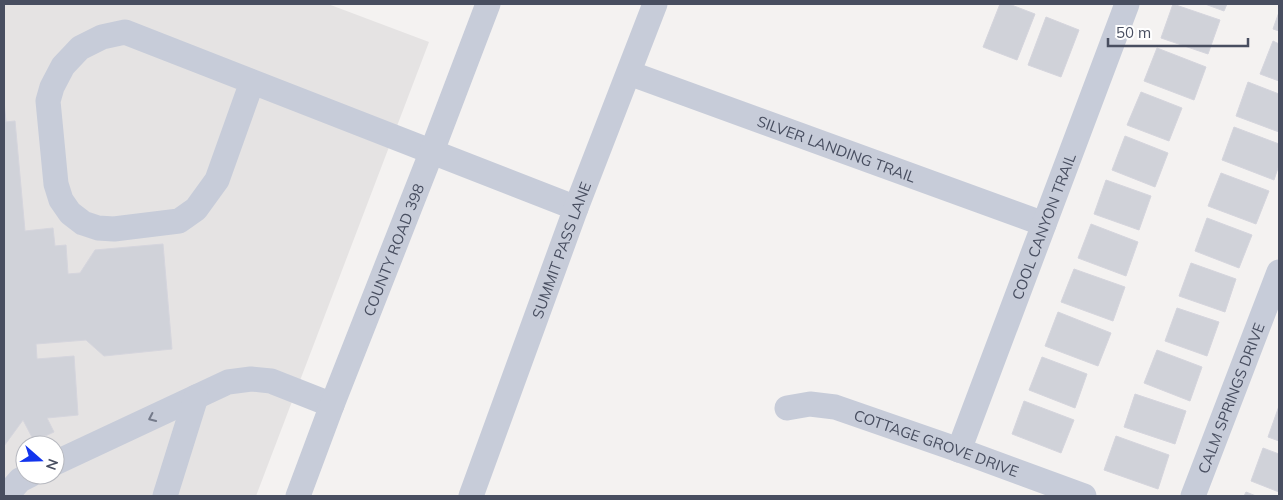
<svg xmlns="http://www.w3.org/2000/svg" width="1283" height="500" font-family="Mulish,sans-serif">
<rect width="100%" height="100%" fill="#f4f2f1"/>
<path fill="#e5e3e3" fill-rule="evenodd" d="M4,4h324l101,38 -173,454h-252zM25,445h30v30h-30z"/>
<g fill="#d0d2d9" stroke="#d5d5dd">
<polygon points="1000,4 1009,4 1035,14 1017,60 983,47"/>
<polygon points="1173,4 1220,20 1208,54 1161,38"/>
<polygon points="1205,4 1227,4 1224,11"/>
<polygon points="1279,12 1279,31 1273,29"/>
<polygon points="1046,17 1079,30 1061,77 1028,65"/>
<polygon points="1273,41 1279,44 1279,81 1260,74"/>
<polygon points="1157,48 1206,67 1194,100 1144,81"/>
<polygon points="1248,82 1279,94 1279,132 1236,116"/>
<polygon points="1141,92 1182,108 1169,141 1127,125"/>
<polygon points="4,101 6,122 15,121 25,231 53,228 55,246 66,245 68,274 80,273 95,250 163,244 172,349 104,356 86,340 36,344 37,359 74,356 78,415 47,418 54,432 34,441 23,420 4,446"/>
<polygon points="1234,127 1279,144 1279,165 1274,180 1222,160"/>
<polygon points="1125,136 1168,153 1155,187 1112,170"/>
<polygon points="1221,173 1269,191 1256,224 1208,206"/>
<polygon points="1106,180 1151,196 1139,230 1094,214"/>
<polygon points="1207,218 1252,235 1239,268 1195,251"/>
<polygon points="1091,224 1138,242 1126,276 1078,258"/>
<polygon points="1191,263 1236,279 1225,312 1179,296"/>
<polygon points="1074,269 1125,287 1113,321 1061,302"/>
<polygon points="1177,308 1219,322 1207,356 1165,341"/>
<polygon points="1058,312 1111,333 1098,366 1045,346"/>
<polygon points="1157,350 1202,367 1190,401 1144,383"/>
<polygon points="1042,357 1087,374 1075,408 1029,390"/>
<polygon points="1135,394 1186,411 1175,444 1124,427"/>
<polygon points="1024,401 1074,420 1061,453 1012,434"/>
<polygon points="1279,406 1279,441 1268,437"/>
<polygon points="1116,436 1169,455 1158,489 1104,470"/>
<polygon points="1263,448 1279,454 1279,492 1251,481"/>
<polygon points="1246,492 1256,496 1244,496"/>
</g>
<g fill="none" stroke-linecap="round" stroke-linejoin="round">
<g stroke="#c7ccd9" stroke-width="25">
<path id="s1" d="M629,73l415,151"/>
<polyline points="252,82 217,180 196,209 179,221 114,229 98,228 83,223 70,213 61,200 56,184 48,101 52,87 63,66 80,48 102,37 125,32 576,208"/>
<path id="s2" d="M787,408l23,-4 25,3 124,43 125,46"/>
<path id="s3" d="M959,450l168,-446"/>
<polyline points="55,463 228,382 251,379 271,381 332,405"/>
<polyline points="6,496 20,480 30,475"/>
<polyline points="165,496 196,397"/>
<path id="s4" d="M298,496l34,-91 100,-254 56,-147"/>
<path id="s5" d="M471,496l105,-288 79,-204"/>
<path id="s6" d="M1193,496l86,-224"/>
</g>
</g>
<defs><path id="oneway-chevron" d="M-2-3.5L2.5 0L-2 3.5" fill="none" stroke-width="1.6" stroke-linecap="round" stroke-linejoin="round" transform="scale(1.25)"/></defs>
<use stroke="#747a8a" href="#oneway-chevron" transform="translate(152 418) rotate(155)"/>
<g text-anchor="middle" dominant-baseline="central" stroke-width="5" stroke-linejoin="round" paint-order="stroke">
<g font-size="15" fill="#484e60" stroke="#fff">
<text stroke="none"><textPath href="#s1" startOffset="221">SILVER LANDING TRAIL</textPath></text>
<text stroke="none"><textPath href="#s3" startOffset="239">COOL CANYON TRAIL</textPath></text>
<text stroke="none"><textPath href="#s5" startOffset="262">SUMMIT PASS LANE</textPath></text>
<text stroke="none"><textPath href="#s4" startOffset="264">COUNTY ROAD 398</textPath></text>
<text stroke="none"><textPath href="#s6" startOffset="105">CALM SPRINGS DRIVE</textPath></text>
<text stroke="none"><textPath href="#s2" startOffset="156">COTTAGE GROVE DRIVE</textPath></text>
</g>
</g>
<rect width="1283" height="500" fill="none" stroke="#484e60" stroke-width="10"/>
<g transform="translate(40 460) rotate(110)"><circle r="24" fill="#ffffff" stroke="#b6b8bf"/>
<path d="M0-4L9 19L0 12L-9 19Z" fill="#1234ed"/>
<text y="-8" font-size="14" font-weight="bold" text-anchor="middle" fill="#484e60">N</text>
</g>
<path d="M1108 38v8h140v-8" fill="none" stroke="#484e60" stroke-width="2.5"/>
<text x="1116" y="38" font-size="15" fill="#484e60" stroke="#ffffff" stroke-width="4" paint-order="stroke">50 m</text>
</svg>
